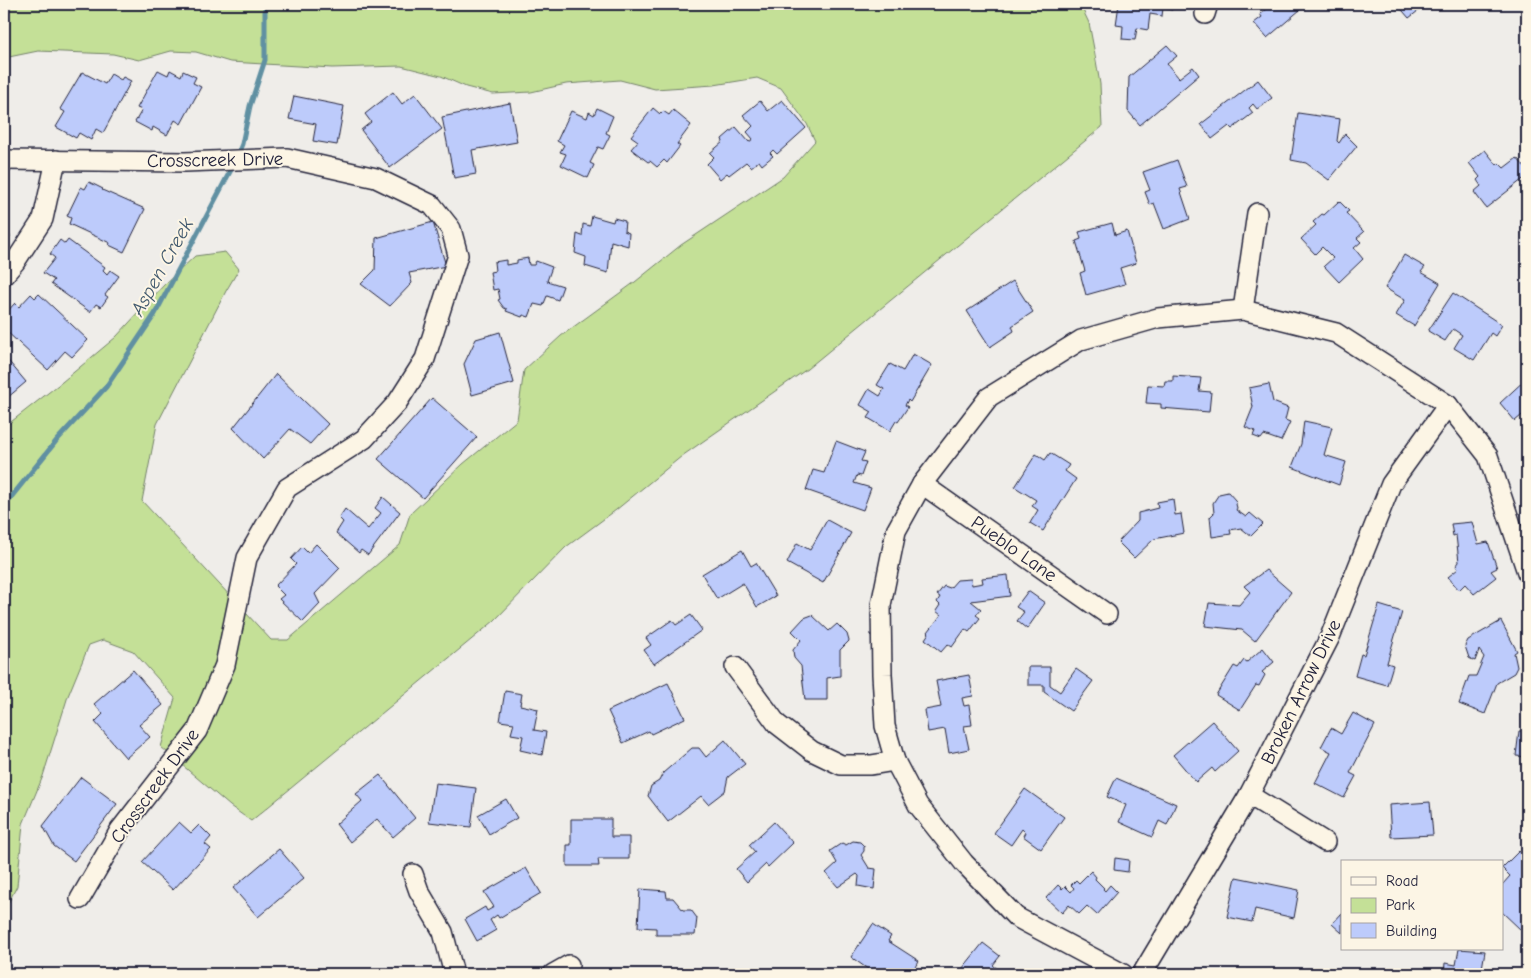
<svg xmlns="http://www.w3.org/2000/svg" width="1531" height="978" font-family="'Comic Neue',sans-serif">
<rect width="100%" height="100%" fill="#efede9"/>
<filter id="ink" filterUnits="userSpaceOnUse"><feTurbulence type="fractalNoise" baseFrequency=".02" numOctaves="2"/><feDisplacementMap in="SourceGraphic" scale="10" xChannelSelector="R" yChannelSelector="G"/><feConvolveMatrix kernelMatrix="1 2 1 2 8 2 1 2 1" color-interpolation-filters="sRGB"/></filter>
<g filter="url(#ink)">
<polygon fill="#c4e097" stroke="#738169" points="4,4 1080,4 1089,23 1094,49 1100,84 1102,127 807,369 682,456 616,510 566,547 494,621 251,821 230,806 161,747 175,698 133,651 103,640 89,645 68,696 43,776 23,824 17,886 4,911 4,443 7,425 62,382 116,337 164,285 195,256 225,252 239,269 226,291 157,424 142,501 271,640 288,640 400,545 410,514 463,464 517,420 524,370 561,336 635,282 681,245 783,177 815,141 807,124 781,88 757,78 714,85 655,89 620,80 566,84 531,92 493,94 466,87 441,76 401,66 332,68 230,62 196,52 171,51 139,60 113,54 38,51 4,58"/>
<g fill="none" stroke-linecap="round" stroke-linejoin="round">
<g stroke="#6090a2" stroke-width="5">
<polyline points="237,156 242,144 250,106 265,60 265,4"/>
<polyline points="4,506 57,440 106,387 155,314 234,164"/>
</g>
</g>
<g fill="#bdcbfb" stroke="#22223b">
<polygon points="1119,4 1173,4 1172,10 1163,8 1162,16 1150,14 1148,30 1137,28 1135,40 1122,39 1123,26 1116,25"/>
<polygon points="1272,4 1307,4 1267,38 1254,23 1262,17 1260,14"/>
<polygon points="1397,4 1427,4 1409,18"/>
<polygon points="1167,45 1177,56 1167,64 1179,78 1193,67 1199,75 1140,125 1128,111 1129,77"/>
<polygon points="158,70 168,75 170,70 181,76 183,71 196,77 193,83 201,87 181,124 175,120 167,135 153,127 152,131 135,122 142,110 137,108"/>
<polygon points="82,72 105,84 111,74 121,80 123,77 131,81 103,133 96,129 91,140 79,133 76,138 56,127 65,112 60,109"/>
<polygon points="1258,80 1272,98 1257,109 1253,104 1249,108 1253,113 1232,129 1229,126 1212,139 1201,124"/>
<polygon points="393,92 402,104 415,94 442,129 390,168 361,130 371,122 365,114"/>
<polygon points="294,96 344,106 337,145 313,141 316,124 289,119"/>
<polygon points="782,100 806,128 777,154 773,150 770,153 773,156 762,165 759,161 751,167 746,162 729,175 727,173 720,179 707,164 714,157 710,153 723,142 722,139 736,127 749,142 753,139 747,132 753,126 743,115 760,101 768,111"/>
<polygon points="510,103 517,142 472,150 476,174 454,178 442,117"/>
<polygon points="597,108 613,116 606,133 610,135 603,149 598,147 590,163 594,165 588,178 561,165 566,154 560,152 564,145 557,141 571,111 587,118 589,112 594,115"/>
<polygon points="653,108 660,114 663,111 669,115 673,110 691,125 677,144 680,146 667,163 664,160 657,167 650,161 648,162 631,149 638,141 631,136"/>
<polygon points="1298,113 1340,119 1337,141 1339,143 1345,134 1357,146 1329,180 1306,163 1291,160"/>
<polygon points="1485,150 1497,165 1499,163 1504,168 1517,158 1527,170 1527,176 1486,208 1474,192 1481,186 1477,180 1480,177 1469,163"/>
<polygon points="1177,160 1187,187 1180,189 1190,219 1164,229 1154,203 1150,205 1145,192 1150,190 1143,172"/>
<polygon points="89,182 103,189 102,190 145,209 124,252 109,245 110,243 69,224 71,218 67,216 81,187 85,189"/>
<polygon points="1339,201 1349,211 1346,213 1364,232 1357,238 1361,242 1354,248 1363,259 1339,282 1324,266 1333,258 1322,247 1315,254 1301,239 1316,225 1313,222 1322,214 1324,215"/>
<polygon points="4,211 10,237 4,238"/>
<polygon points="592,216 613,222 614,218 625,221 624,231 629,233 628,246 611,241 608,273 585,266 586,257 575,253 577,234 582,236 583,224 590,226"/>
<polygon points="433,222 446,266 409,273 412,283 390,306 361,284 375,270 376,238"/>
<polygon points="1112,223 1115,235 1127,231 1136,263 1120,268 1125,284 1086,295 1080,273 1085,271 1076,241 1081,239 1079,232"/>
<polygon points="60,240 65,244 68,240 105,267 103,270 107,274 110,270 119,276 105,295 108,297 101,307 96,304 90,312 51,284 54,280 43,273 55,258 50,254"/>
<polygon points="1404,255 1425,267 1421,272 1440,283 1414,326 1396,315 1405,300 1385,288"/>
<polygon points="528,258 529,265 534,265 536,261 552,267 547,281 563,286 558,300 547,296 543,306 534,304 529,317 523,315 522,317 506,311 507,309 504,308 498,300 500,299 498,289 493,290 490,272 495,271 494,262 506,260 506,265 517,263 517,260"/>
<polygon points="1013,281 1033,312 1012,326 1014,331 990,347 967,311"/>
<polygon points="1453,293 1502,325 1495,336 1491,333 1474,360 1454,348 1462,335 1453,329 1445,341 1428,331"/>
<polygon points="31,294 35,298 39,294 88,340 72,357 65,351 48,370 4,329 4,315 15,303 19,307"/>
<polygon points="500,332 514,383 472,395 464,364 476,339"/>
<polygon points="913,354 932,365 910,402 908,400 905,405 908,407 898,422 896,421 890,431 868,418 872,412 860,405 869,389 880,396 884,389 877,385 890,364 903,371"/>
<polygon points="5,357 26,382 7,398 5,396 4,397"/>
<polygon points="276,374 328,424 310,444 290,429 263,459 233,428"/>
<polygon points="1173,376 1201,378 1199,391 1211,392 1209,412 1161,408 1161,404 1146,403 1148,385 1164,386 1165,381 1173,381"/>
<polygon points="1527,378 1527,411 1515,421 1500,403"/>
<polygon points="1269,384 1273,402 1288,408 1285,420 1290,422 1281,441 1264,435 1261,439 1253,436 1255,431 1245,427 1253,407 1249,388"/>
<polygon points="432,398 477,437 423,498 378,459"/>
<polygon points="1304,421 1332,427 1324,455 1346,462 1339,485 1292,467 1301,444"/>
<polygon points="836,441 865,452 861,461 866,462 861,476 857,475 854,483 871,488 863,510 806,490 813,470 824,473"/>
<polygon points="1050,453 1069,465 1065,471 1076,479 1043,531 1030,523 1038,510 1032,506 1036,500 1015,487 1036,454 1045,460"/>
<polygon points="1228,492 1235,500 1237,508 1236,510 1246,517 1250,513 1263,524 1251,536 1241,528 1230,530 1231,534 1212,537 1210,517 1214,513 1213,503 1219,494"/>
<polygon points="383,497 400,512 368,555 361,550 359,553 336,533 343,522 339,518 345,509 368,529 381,513 375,508"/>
<polygon points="1173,499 1175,515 1181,514 1184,533 1154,539 1134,558 1118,542 1138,521 1138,513 1158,508 1157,502"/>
<polygon points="827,520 851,533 823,583 787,563 797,543 810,550"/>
<polygon points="1472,522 1478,544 1488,542 1497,568 1491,571 1496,577 1474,594 1465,584 1459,590 1448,577 1458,569 1456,566 1459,562 1456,535 1453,536 1451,524"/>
<polygon points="316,544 340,568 315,594 320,604 303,622 279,599 284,595 275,586 296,564 291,559 302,547 308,553"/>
<polygon points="742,550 751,566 756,563 776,596 757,607 743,583 717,599 702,574"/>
<polygon points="1266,570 1291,592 1255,641 1242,630 1205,626 1209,603 1239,605 1250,592 1244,586"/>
<polygon points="1008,575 1010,596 971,601 981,609 976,615 980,618 969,632 965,629 952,647 948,644 941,652 925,639 929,633 928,632 941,615 936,611 940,605 937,602 940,597 937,595 944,586 950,588 957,580 971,579 972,585 983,583 982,578"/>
<polygon points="1028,591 1045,603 1027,629 1017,621 1024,612 1016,607"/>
<polygon points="1379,605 1402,612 1387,663 1393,665 1387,685 1355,676 1361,654 1364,655"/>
<polygon points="691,615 702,630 654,664 644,650 651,645 646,638 672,620 676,625"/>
<polygon points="812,615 829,631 837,624 847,634 849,641 840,650 840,676 827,678 827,700 805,700 801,666 794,658 793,650 801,640 792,631 804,618"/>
<polygon points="1501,621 1517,651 1514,653 1517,667 1514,673 1497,683 1485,714 1459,704 1469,676 1476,676 1484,657 1479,650 1475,661 1469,658 1465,646 1468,640"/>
<polygon points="1263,648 1274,662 1262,672 1265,675 1259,686 1256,685 1240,710 1216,695 1234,666 1238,668 1244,660 1247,662"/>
<polygon points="1028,667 1050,667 1050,685 1060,692 1076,669 1093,681 1071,711 1044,692 1044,685 1028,685"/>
<polygon points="133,670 163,705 139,725 150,737 126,758 95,722 103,714 94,704"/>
<polygon points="969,675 973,696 962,698 964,706 969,705 972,725 964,726 969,749 949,753 945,729 928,732 925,710 941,707 936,681"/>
<polygon points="668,683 685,718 651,734 649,731 623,743 608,711"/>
<polygon points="505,691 522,694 520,705 538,709 534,730 546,732 542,755 520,750 523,736 511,734 514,723 500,721"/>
<polygon points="1353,713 1375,725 1350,773 1356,776 1344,798 1315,783 1331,752 1321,747 1331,728 1341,734"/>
<polygon points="1212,721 1238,751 1215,772 1212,768 1196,782 1173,755"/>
<polygon points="1519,731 1527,731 1527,757 1516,756"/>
<polygon points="725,740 745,764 728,777 725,791 708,804 701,796 668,822 648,796 651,786 659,781 663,773 692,748 699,748 706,757"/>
<polygon points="380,775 415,818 393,837 377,819 350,842 336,824 362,801 356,794"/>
<polygon points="81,777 117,804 74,861 54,846 43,826"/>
<polygon points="1116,778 1176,804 1167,825 1159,821 1152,837 1119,822 1126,805 1107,797"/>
<polygon points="435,783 476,788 471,827 429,822"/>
<polygon points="1025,789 1064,817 1041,849 1023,836 1025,832 1022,829 1011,845 994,833"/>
<polygon points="506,799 517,818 489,834 478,815"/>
<polygon points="1430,802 1433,835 1391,837 1389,805"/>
<polygon points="571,819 611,819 611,837 629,837 629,859 598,859 599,866 567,866 567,845 571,845"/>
<polygon points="179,822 191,833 199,825 211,837 205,844 211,849 173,890 142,862"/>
<polygon points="774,822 793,843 768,867 766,864 747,882 736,869 755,852 749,845"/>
<polygon points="853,841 860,842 864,846 864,851 861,855 869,868 876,869 874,889 858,886 859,876 857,874 838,887 826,873 837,863 830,851 842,843 846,845"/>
<polygon points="279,849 304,878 258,917 233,888"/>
<polygon points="1519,851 1527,859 1527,924 1521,930 1502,912 1502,885 1510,876 1502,868"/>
<polygon points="1115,858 1129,860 1128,872 1114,870"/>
<polygon points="526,868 541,893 499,918 497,915 490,920 496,930 477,941 465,919 485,907 487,911 494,907 484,892"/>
<polygon points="1091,871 1096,877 1095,879 1104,888 1103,889 1105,891 1110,885 1117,892 1097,915 1087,906 1079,914 1069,905 1062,913 1046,898 1058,885 1062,889 1065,886 1071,892 1074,888 1071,885 1076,880 1079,883"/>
<polygon points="1236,877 1299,890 1294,918 1255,909 1252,922 1227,917"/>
<polygon points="640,889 666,891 667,898 673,898 683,910 691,910 697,918 695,935 656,935 656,928 638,927"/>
<polygon points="1342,913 1342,933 1332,924"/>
<polygon points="873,924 891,936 888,941 919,961 910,974 871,974 872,972 851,957"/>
<polygon points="983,943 1000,956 993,965 1003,974 958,974"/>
<polygon points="1459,949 1485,951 1481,974 1444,974 1445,963 1456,965"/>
</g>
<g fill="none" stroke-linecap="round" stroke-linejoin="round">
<defs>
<g id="street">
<polyline points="1205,14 1208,4"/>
<polyline points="4,160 185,162 287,158 376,178 432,205 451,229 458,255 425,359 397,403 364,439 287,488 247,558 225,665 197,731 120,830 80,899"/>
<polyline points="4,275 15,262 43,219 56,160"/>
<polyline points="1243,310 1257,213"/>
<polyline points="922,484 1107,614"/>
<polyline points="735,667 777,724 812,751 841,765 871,765 895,761"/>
<polyline points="1249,795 1325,842"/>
<polyline points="413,874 419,891 443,932 454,974"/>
<polyline points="553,974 569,965"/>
<polyline points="1123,974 1016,917 964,863 918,805 895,761 885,726 882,674 881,605 896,531 922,484 989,397 1081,340 1158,318 1243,310 1336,333 1448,405 1488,456 1527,572"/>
<polyline points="1142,974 1249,795 1330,637 1391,484 1448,405"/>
</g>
</defs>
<use href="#street" stroke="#22223b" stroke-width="22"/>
<use href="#street" stroke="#fcf5e5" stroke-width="19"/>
</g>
</g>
<g text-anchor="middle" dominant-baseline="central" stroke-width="4" stroke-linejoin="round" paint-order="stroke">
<g font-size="19" fill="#22223b" stroke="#fcf5e5">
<text transform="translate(215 160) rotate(-1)">Crosscreek Drive</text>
<text transform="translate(1014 549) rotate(35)">Pueblo Lane</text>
<text transform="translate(1301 692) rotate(-64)">Broken Arrow Drive</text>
<text transform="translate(155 786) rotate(-54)">Crosscreek Drive</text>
</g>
<g font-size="20" font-style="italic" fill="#41596e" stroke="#fcf5e5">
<text transform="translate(162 267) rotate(-61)">Aspen Creek</text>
</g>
</g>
<rect width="1531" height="978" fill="none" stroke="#fcf5e5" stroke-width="20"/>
<rect x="10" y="10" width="1511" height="958" fill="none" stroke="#22223b" stroke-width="2" filter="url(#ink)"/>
<rect x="1341" y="860" width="162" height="90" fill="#fcf5e5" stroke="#a5a1a1"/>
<rect x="1351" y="877" width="25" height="8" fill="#fcf5e5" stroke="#a5a1a1"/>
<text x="1386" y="886" font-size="15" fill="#22223b">Road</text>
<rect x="1351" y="898" width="25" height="15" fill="#c4e097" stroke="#a5a1a1"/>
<text x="1386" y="910" font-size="15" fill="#22223b">Park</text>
<rect x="1351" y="923" width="25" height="15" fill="#bdcbfb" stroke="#a5a1a1"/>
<text x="1386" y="936" font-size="15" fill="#22223b">Building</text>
</svg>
